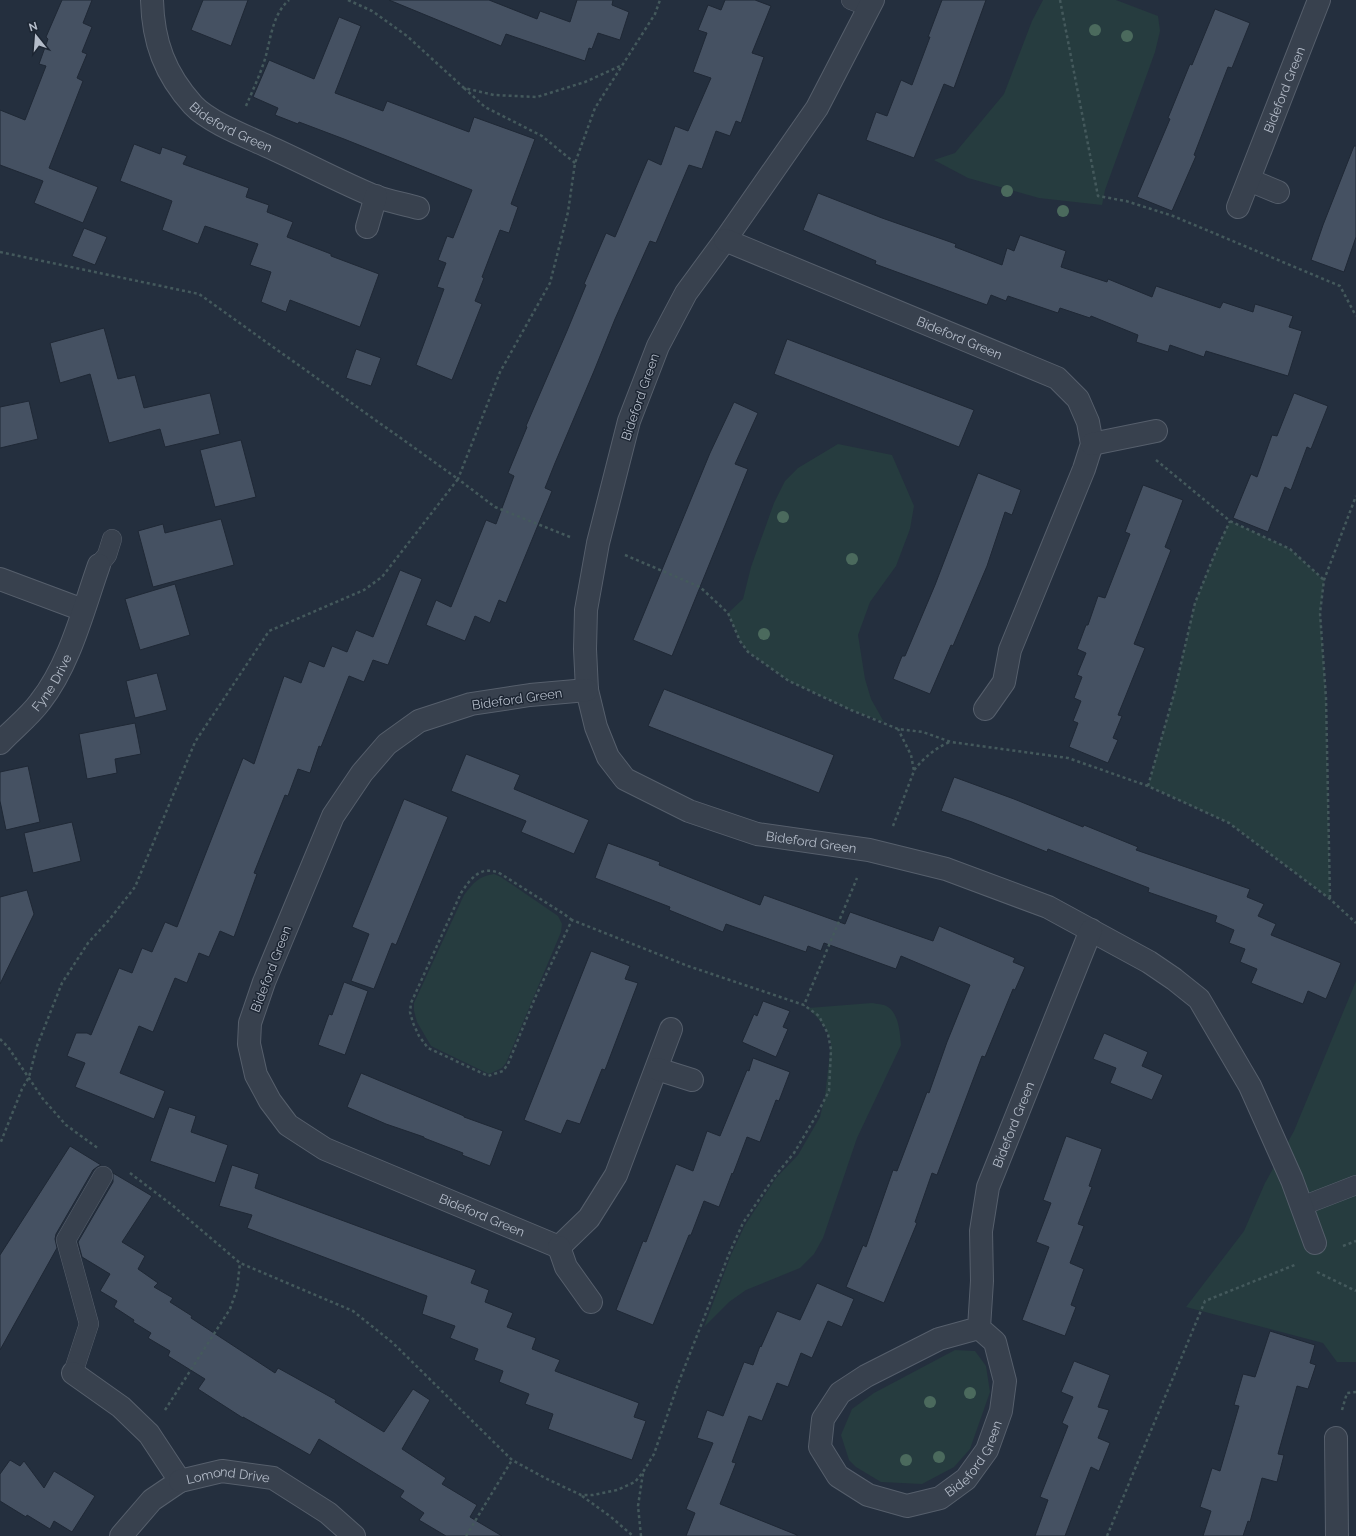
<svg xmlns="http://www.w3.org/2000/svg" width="1356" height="1536" font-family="Raleway,sans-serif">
<rect width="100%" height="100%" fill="#242f3e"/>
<g fill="#263c3f">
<polygon points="1043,0 1116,0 1158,16 1160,31 1155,52 1105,190 1102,205 1039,198 968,178 934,160 955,153 1004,94 1032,21"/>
<polygon points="838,444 892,455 914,506 910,529 896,566 870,602 858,635 865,679 871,699 884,722 851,710 789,681 748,652 740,641 728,613 743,599 751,567 774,503 785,481 798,468"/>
<polygon points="1230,521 1290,549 1324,580 1320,613 1326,698 1330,899 1229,823 1148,786 1174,694 1195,603 1216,551"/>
<path d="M494,874l7,3 57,39 4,8 -1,8 -55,131 -4,5 -13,6 -58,-28 -14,-24 -3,-11v-8l50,-108c9,-12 15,-19 30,-21z"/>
<polygon points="1356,981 1356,1362 1337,1362 1323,1343 1186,1307 1244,1231 1265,1183 1294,1131"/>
<path d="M872,1003c5,1 12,1 16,4 11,7 12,27 13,38l-44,93 -34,100 -9,16 -14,14 -54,22 -17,12 -25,25 27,-72 14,-30 31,-47 22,-23 22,-38 5,-21 6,-53c-3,-16 -13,-24 -23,-35z"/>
<polygon points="955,1350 975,1351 986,1366 990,1392 970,1449 954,1467 922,1484 881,1482 856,1467 849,1460 841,1435 852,1409 874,1393"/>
</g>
<g fill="#455162" stroke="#1f2835">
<polygon points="62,0 92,0 83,23 92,27 82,52 87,54 77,78 83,81 49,168 98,187 83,223 34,203 43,181 0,165 0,110 25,120 46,66 39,64 48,39 46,37"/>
<polygon points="203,0 248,0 231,46 191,30"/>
<polygon points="389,0 489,0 537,19 540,11 570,22 577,0 613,0 612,5 629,12 620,40 598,33 592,49 589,48 585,61 506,34 501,46"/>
<polygon points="725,0 755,0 771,6 752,53 764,57 741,123 736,121 730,136 716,131 702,169 689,165 656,243 650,241 615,319 594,371 555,463 545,488 552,491 506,603 499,600 490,623 475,616 465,641 426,625 436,600 451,607 486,520 496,524 514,476 508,473 527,427 526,426 567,331 586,285 584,284 606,233 615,237 648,159 661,165 675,126 688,131 711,78 693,72 707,33 698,30 708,5 721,10"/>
<polygon points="942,0 986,0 954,88 944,84 914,158 866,140 876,112 887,116 901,80 912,85 930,37 928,37"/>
<polygon points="1215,9 1250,23 1232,68 1228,67 1194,155 1196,156 1172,211 1137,197 1170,119 1168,118 1190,64 1192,65"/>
<polygon points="339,17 361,26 335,93 383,111 387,101 469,132 474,117 535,139 511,204 518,207 509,233 500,230 482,277 484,278 475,301 482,304 452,380 416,365 444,289 437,287 446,263 438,260 447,236 453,238 472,190 344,139 299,122 298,124 275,115 278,108 253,97 269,60 314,79"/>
<polygon points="134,144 160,154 162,147 187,156 183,164 249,188 246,197 269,205 267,212 293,222 287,237 331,254 331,256 379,274 360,327 290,300 286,312 261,302 271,272 250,265 258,244 205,226 198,244 162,230 172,201 120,181"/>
<polygon points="1354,146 1356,146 1356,237 1344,272 1311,260 1323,225"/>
<polygon points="818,193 882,218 956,244 955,247 1002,265 1007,248 1014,251 1020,235 1066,251 1061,267 1107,282 1108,279 1152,297 1156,286 1220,308 1223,302 1253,312 1255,304 1293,316 1289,327 1302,331 1288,376 1206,351 1204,357 1170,345 1168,352 1136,342 1138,335 1091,316 1090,318 1060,308 1058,313 1008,296 1006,301 991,295 987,305 875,264 876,261 803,230"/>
<polygon points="84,228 107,237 95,265 72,256"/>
<polygon points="104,328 118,379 135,375 144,408 210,393 220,434 165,447 160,429 109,443 90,374 60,383 50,343"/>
<polygon points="787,339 974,410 959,447 774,374"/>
<polygon points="356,349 381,358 371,386 346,378"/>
<polygon points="1294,393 1328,406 1311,449 1307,447 1291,490 1285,487 1268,532 1233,518 1251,474 1257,477 1272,435 1277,436"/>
<polygon points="29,401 38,439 0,448 0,407"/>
<polygon points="734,402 758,413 735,464 748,469 672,656 633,640 710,453"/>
<polygon points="241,440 256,497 215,507 200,450"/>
<polygon points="978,473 1021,490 1012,515 1005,512 987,566 953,646 951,645 930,694 893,679 902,656 905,656 935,585"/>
<polygon points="1143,485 1183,500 1165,547 1171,550 1134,644 1145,648 1118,715 1122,716 1113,738 1118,740 1108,763 1069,747 1078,723 1073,721 1081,701 1074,698 1082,677 1077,675 1086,653 1077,649 1086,625 1088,625 1098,596 1105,598 1130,534 1125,532"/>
<polygon points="221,519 234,565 153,587 138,531 163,524 165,533"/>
<polygon points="400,570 422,579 388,665 373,660 364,682 349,676 321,747 319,746 310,773 298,769 288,796 285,795 254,873 257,874 234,937 220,931 209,957 199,953 187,983 175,978 153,1032 139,1026 120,1073 165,1091 154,1119 75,1087 85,1063 67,1056 76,1033 87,1033 91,1035 119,968 132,973 142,948 152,952 165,922 177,927 243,758 254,764 284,676 301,683 309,661 324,667 332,646 347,652 356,630 373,637"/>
<polygon points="175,584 190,635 140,650 125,599"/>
<polygon points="157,673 167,710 135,718 126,681"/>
<polygon points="664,689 834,755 819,793 648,726"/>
<polygon points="135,723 141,754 115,759 117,773 87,779 79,734"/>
<polygon points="466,754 520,775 514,789 589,820 574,854 521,832 526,821 451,791"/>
<polygon points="28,766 40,822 6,830 0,801 0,772"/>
<polygon points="954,777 1014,799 1083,827 1084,825 1138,847 1136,850 1250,889 1247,897 1264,904 1258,916 1276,924 1271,935 1341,963 1326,999 1308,991 1303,1004 1251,983 1257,969 1240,962 1245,949 1229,943 1234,930 1215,922 1217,916 1148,892 1149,888 1048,849 1047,852 972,822 941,811"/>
<polygon points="404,799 448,817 396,945 392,943 374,989 351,981 369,934 352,927"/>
<polygon points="72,822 81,861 33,873 24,833"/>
<polygon points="608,843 660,862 659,865 760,905 764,895 845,924 850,912 933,941 939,926 1015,958 1013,962 1025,967 1015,990 1013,989 985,1057 982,1056 937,1175 932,1173 915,1222 917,1223 884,1303 846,1287 863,1245 866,1247 893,1170 897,1171 927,1092 929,1093 947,1042 970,985 901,956 896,969 824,943 821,951 808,946 806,952 726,924 723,932 669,910 670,907 595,878"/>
<polygon points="27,890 34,914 0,984 0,897"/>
<polygon points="591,951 630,966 625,979 638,983 605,1070 602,1069 580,1124 567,1120 561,1134 524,1120"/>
<polygon points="344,982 368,991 345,1055 318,1045 329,1014 332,1015"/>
<polygon points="763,1001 790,1011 783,1027 788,1029 776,1057 742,1042 754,1014 757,1016"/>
<polygon points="1104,1033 1148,1052 1142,1066 1163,1075 1152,1100 1110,1083 1116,1068 1093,1059"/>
<polygon points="753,1058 790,1072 779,1101 776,1100 760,1142 747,1137 733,1174 732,1173 719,1207 704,1201 691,1235 689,1235 653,1325 616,1310 643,1241 646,1242 676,1164 693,1171 707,1131 720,1136 747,1070 749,1071"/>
<polygon points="361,1073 464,1116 464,1117 503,1131 490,1166 462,1155 463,1153 424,1138 424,1137 386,1124 347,1107"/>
<polygon points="169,1107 196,1116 191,1132 228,1145 215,1183 150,1161"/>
<polygon points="1066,1136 1102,1149 1089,1186 1092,1187 1078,1224 1084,1226 1070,1263 1084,1269 1071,1305 1076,1307 1065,1336 1022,1320 1049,1247 1036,1242 1051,1203 1043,1200"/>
<polygon points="70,1146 101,1165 97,1167 93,1170 56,1234 55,1239 57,1248 0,1350 0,1255"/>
<polygon points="232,1165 259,1174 255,1188 476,1270 471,1283 489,1290 485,1302 513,1313 507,1327 536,1338 532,1349 560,1360 555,1371 639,1403 634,1417 646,1421 632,1460 548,1429 553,1414 525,1404 529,1394 499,1382 503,1371 474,1360 478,1349 450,1338 455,1326 422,1314 427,1296 247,1228 252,1215 219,1206"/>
<polygon points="113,1173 152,1196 122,1242 145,1256 138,1269 158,1283 154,1287 173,1298 170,1302 192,1316 191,1318 275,1373 278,1368 336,1400 335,1402 384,1432 413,1389 430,1400 402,1449 446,1478 442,1484 477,1505 470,1517 502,1536 446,1536 419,1520 424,1513 400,1497 404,1491 319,1439 310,1455 243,1417 243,1418 198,1389 205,1379 168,1356 170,1351 148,1338 151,1333 133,1322 134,1320 114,1307 117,1301 100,1291 110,1274 82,1257 78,1242 113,1182"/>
<polygon points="817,1283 854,1299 842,1327 828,1321 812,1358 801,1353 788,1387 777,1383 762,1421 749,1416 732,1462 736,1463 720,1504 797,1535 797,1536 686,1536 695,1513 686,1509 713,1443 697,1438 707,1410 723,1416 744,1362 753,1365 760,1346 761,1347 777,1311 800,1320"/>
<polygon points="1270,1331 1315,1345 1310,1363 1316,1365 1308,1389 1297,1386 1278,1454 1284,1455 1277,1482 1262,1478 1250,1522 1248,1521 1243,1536 1203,1536 1211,1511 1200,1507 1212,1468 1220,1471 1239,1406 1234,1405 1243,1374 1255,1377"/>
<polygon points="1074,1361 1110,1375 1098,1407 1109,1410 1098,1438 1110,1443 1099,1471 1091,1467 1065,1536 1035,1536 1048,1500 1040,1497 1068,1426 1062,1423 1073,1397 1061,1392"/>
<polygon points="10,1460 20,1466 24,1461 44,1488 54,1471 95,1496 72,1532 54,1521 50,1529 27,1515 26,1517 0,1501 0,1474"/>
</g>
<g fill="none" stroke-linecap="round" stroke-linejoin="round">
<defs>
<g id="service">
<polyline points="851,0 869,7"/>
<polyline points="99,565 107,555 112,539"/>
<polyline points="1302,1206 1356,1185"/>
<polyline points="73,1373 89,1324 66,1240 103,1176"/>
</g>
<g id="minor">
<path id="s1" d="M152,0c1,42 13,74 41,105 16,17 52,31 74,41 36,16 71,35 107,50 14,5 30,8 44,12"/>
<path id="s2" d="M873,0l-56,108 -92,132 -39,53 -28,53 -29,75 -31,122 -12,67 -1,39 2,41 9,37 12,30 17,22 64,32 68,23 112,16 77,19 102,38 101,55 25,17 25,20 51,87 42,94 23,63"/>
<polyline points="1249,180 1278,192"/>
<path id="s3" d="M1238,207l81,-207"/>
<polyline points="367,227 376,196"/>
<path id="s4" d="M725,240l332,138 21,21 10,23 4,22 -8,25 -74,181 -6,32 -19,27"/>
<polyline points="1092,444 1156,431"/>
<polyline points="0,579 83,610"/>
<path id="s5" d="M587,690l-57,5 -59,9 -52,17 -32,23 -25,29 -29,43 -69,166 -14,41 -1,21 7,31 14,26 18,24 37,24 234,98 30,-29 27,-43 55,-146"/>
<path id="s6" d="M0,743c13,-14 29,-26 40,-41 30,-38 43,-92 59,-137"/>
<polyline points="657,1069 692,1080"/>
<polyline points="559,1247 566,1267 591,1302"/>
<path id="s7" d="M979,1328l-40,11 -73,37 -26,17 -17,26 -3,28 18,29 30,19 39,11 33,-8 26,-19 21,-29 14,-39 4,-30 -10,-39 -16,-14 3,-47 -1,-50 7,-44 103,-257"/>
<polyline points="73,1373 121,1407 149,1434 180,1481 152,1500 121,1536"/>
<polyline points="1336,1438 1337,1536"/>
<path id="s8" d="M180,1481l42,-10 51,7 55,35 26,23"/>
</g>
</defs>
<use href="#service" stroke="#565f6c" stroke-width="20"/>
<use href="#minor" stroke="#565f6c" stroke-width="24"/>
<g stroke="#44595c" stroke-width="2.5" stroke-dasharray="3 3" stroke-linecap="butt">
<polyline points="348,0 372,11 407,36 464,88 494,95 537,97 585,82 622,65"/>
<polyline points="1060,0 1098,196 1126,201 1173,216 1340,286 1356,316"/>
<polyline points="464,88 485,107 542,136 575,163"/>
<path d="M246,106c6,-14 13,-29 18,-44 7,-21 7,-46 25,-62"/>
<polyline points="0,252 199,294 458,479 382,577 364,590 269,631 195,742 135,887 109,920 88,943 62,983 37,1046 29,1077 22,1089 0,1144"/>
<polyline points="1156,460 1230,521 1290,549 1324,580"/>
<polyline points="570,537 495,507 458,479 500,372 550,283 568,212 575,163 595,108 655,14 660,0"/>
<polyline points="625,555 700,587 728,613 740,641 748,652 789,681 851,710 898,729 923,732 951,742 1068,758 1148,786 1229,823 1330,899 1356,923"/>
<path d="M914,770c11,-13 21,-22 36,-28"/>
<polyline points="1148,786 1174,694 1195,603 1216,551 1230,521"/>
<polyline points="893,826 914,771 911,755 898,729"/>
<polyline points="1330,898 1326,698 1320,613 1324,580 1356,496"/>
<path d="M572,920l-8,-6 -63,-40c-20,-10 -30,4 -40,19l-50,110 -1,9 3,11 6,13 9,12 60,28 15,-5 5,-7 27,-66 37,-78 116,46 116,39 53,-127"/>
<polyline points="0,1039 8,1047 43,1099 66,1125 99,1149"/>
<polyline points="130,1173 172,1205 240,1263 353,1311 393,1343 512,1460 545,1478 581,1495 593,1495 617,1490 635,1482 643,1472 654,1454 678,1384 729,1254 743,1223 775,1176 794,1153 816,1116 829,1091 831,1050 828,1034 819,1016 804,1005"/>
<polyline points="1343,1246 1356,1241"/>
<polyline points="1317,1272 1356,1291"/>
<polyline points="165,1410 230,1309 237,1289 240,1263"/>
<polyline points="1342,1410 1347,1393 1356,1392"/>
<polyline points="582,1496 611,1517 633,1536"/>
<polyline points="466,1536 512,1460"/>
<polyline points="641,1536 638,1506 643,1473"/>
<polyline points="1107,1536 1205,1301 1297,1264"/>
</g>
<use href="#service" stroke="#38414e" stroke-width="19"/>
<use href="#minor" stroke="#38414e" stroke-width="22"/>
</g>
<g fill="#4b6a5d">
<circle cx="1095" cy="30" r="6"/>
<circle cx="1127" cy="36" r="6"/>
<circle cx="1007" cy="191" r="6"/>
<circle cx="1063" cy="211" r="6"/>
<circle cx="783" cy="517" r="6"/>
<circle cx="852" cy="559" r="6"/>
<circle cx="764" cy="634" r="6"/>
<circle cx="970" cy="1393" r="6"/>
<circle cx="930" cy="1402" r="6"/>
<circle cx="939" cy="1457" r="6"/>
<circle cx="906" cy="1460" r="6"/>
</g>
<g text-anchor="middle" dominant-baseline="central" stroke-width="3" stroke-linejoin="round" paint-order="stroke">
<g font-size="13" fill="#b4bcc9" stroke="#1d2633">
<text stroke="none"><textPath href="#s3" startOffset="126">Bideford Green</textPath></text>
<text stroke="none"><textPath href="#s1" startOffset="160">Bideford Green</textPath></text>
<text stroke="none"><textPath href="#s4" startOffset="254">Bideford Green</textPath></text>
<text transform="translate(640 397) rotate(-71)">Bideford Green</text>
<text stroke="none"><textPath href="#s6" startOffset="80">Fyne Drive</textPath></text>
<text transform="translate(517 699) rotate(-8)">Bideford Green</text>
<text stroke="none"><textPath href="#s2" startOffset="1059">Bideford Green</textPath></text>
<text transform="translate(271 969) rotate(-69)">Bideford Green</text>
<text stroke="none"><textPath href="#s7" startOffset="768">Bideford Green</textPath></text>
<text stroke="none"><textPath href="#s5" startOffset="851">Bideford Green</textPath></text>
<text stroke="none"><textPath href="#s7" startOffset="411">Bideford Green</textPath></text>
<text stroke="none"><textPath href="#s8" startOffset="49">Lomond Drive</textPath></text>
</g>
</g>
<g transform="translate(36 36) rotate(343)" stroke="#1d2633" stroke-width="3" paint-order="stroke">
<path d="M0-3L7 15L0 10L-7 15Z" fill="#b4bcc9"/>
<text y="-6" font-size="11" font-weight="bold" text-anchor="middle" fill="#b4bcc9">N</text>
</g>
</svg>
